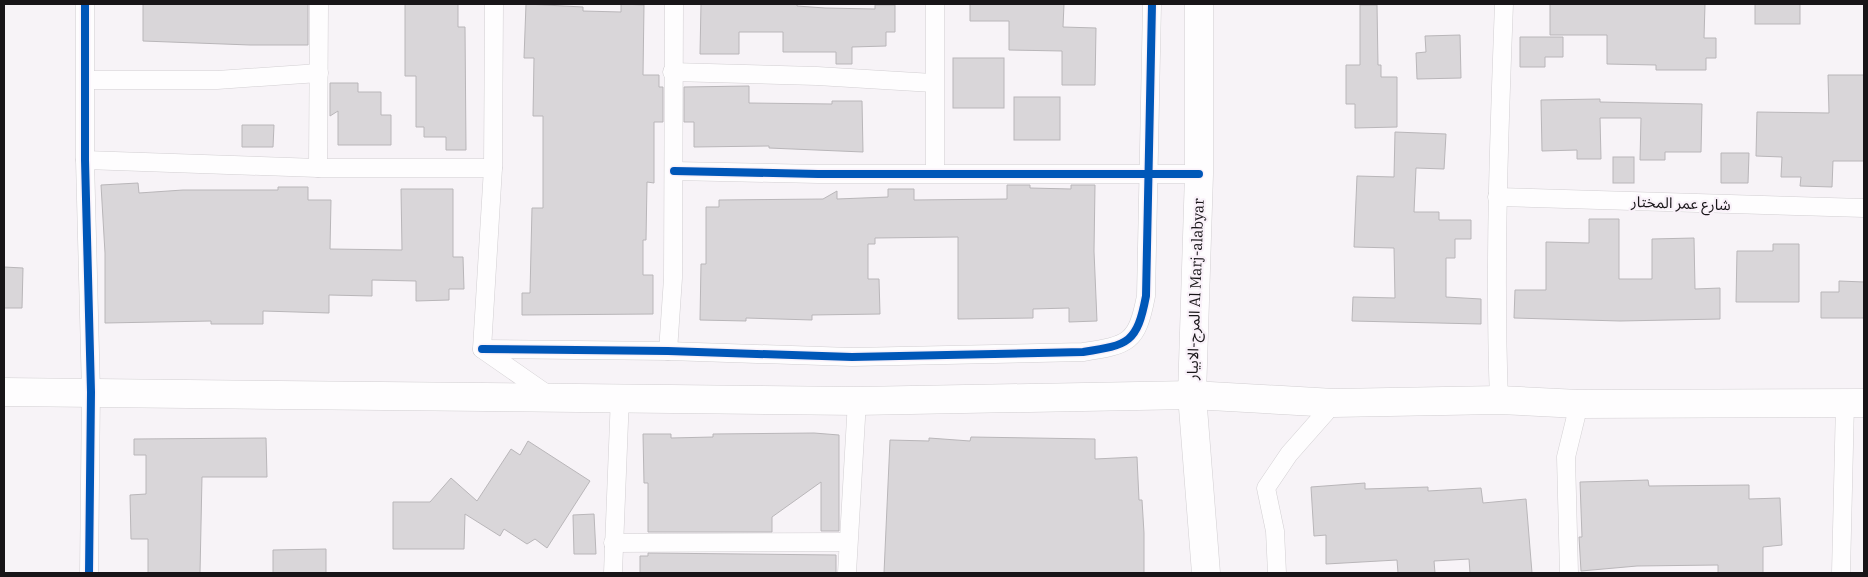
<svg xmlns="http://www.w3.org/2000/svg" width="1868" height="577" font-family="'IBM Plex Serif','Noto Sans Arabic',serif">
<rect width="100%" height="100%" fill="#f7f3f7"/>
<g fill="#d9d6d9" stroke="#b9b6b9">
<polygon points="143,4 308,4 308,45 250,45 143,41"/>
<polygon points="405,4 458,4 458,27 465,27 466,150 446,150 446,137 424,137 424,127 416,127 416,76 405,76"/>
<polygon points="526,4 583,7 583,11 621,12 621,4 644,5 643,75 659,75 659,87 663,87 663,122 654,122 654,183 647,182 646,240 643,240 643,275 653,275 653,314 522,315 522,293 530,293 532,208 543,208 543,116 533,116 534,58 524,58"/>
<polygon points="701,4 797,4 797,6 825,8 875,9 875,5 895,5 895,32 886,32 886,46 852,47 852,64 836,64 836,52 783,52 783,32 739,32 739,54 700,54"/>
<polygon points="970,4 1064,4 1063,27 1096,28 1095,85 1062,85 1062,51 1009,50 1009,21 970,21"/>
<polygon points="1550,4 1705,4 1704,38 1716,38 1716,58 1706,58 1706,70 1656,70 1656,65 1607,64 1607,35 1550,35"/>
<rect x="1755" y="4" width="45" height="20"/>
<polygon points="1360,5 1377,5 1378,65 1381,65 1381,77 1397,77 1397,127 1355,128 1355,104 1346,104 1346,65 1360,65"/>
<polygon points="1460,35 1461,78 1417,79 1416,53 1426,52 1425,36"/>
<polygon points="1520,37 1563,37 1563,57 1545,57 1545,67 1520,67"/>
<rect x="953" y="58" width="51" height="50"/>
<polygon points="1828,75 1864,75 1864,161 1833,161 1832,187 1800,186 1801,177 1781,177 1782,157 1756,156 1757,112 1829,113"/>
<polygon points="330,83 358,83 358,92 381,92 381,115 391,115 391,145 338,145 338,111 330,116"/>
<polygon points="749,86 749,103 832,104 832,101 862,101 863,152 769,148 769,146 694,147 694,122 684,122 684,87"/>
<rect x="1014" y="97" width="46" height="43"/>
<polygon points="1600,99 1600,102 1702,104 1701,152 1665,152 1665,160 1640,160 1641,118 1600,118 1601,159 1577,159 1577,150 1542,151 1541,100"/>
<polygon points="242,125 274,125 273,147 242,147"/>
<polygon points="1395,132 1446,134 1444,169 1416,168 1414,212 1439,212 1439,220 1471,220 1471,239 1455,239 1455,258 1446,258 1446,297 1481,299 1481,324 1352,321 1353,297 1395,298 1394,248 1354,247 1357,176 1394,177"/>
<polygon points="1721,153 1749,153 1748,183 1721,183"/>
<rect x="1613" y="157" width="21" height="26"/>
<polygon points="138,183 139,193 183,190 278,190 278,187 308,187 308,200 331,200 330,249 402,250 401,189 453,189 453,257 463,257 464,289 449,289 449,300 416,301 416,281 372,280 372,296 329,295 329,313 263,311 263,324 211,324 211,321 105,323 105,253 101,185"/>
<polygon points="1007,185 1030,185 1030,188 1071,189 1071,185 1095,185 1094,251 1097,321 1069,322 1069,308 1033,309 1033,318 958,319 958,237 875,238 875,244 868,244 868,279 879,279 880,314 812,315 812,320 746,318 746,321 700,320 701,264 706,264 706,207 719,207 719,200 823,199 837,191 837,199 888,197 888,189 914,189 914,200 1007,199"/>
<polygon points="1589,219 1619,219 1619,279 1652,279 1652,239 1694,238 1695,289 1720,288 1720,319 1620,321 1514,318 1515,290 1546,290 1546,242 1589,243"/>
<polygon points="1773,244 1799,244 1799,302 1736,302 1737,251 1773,251"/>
<polygon points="4,267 23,268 22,308 4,308"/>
<polygon points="1839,281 1864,282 1864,318 1821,318 1821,292 1839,292"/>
<polygon points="814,433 839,435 839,531 821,531 821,482 772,517 772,532 648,532 648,483 644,483 643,434 671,434 671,438 713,437 713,434"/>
<polygon points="971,437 1095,439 1095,459 1137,457 1139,500 1142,500 1144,533 1144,573 884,573 890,440 929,441 929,438 970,441"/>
<polygon points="266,438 267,477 202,477 200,573 148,573 148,539 131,539 130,495 146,494 146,455 134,455 134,439"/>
<polygon points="528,441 590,481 547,548 535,539 527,544 504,529 500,536 465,514 464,549 393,549 393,502 430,502 451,478 477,501 511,449 520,455"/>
<polygon points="1648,480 1649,486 1749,485 1749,499 1780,498 1782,545 1763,547 1763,573 1718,573 1718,565 1637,566 1581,571 1579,537 1582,537 1580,482"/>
<polygon points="1365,483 1365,489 1428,487 1428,491 1481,488 1483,503 1526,499 1532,573 1470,573 1469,559 1434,561 1435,573 1398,573 1397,560 1326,564 1326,535 1314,536 1311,487"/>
<polygon points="594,514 596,554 574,554 573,515"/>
<polygon points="326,549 326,573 273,573 273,550"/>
<polygon points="648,553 836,555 836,573 640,573 640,556 648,556"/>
</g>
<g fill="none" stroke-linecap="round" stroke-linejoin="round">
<defs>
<g id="minor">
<polyline points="85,4 85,160 91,392 89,573"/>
<polyline points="494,4 493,168 482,349 551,397"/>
<polyline points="935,4 935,173"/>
<polyline points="672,72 817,76 933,83"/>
<polyline points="86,80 217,80 319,73"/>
<polyline points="85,160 318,168 493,168"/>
<polyline points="318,168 319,4"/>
<polyline points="674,171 818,174 1199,174"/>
<polyline points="1497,197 1864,208"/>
<path d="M482,349l186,2 184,6 231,-5c46,-7 54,-9 63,-56l6,-292"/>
<polyline points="668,351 673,278 674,4"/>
<path d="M1499,400c-5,-132 0,-264 5,-396"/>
<polyline points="613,543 848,542"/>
<polyline points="613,573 620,396"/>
<polyline points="847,573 857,401"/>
<polyline points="1277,573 1275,531 1266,488 1289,454 1334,403"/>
<polyline points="1569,573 1566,457 1579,404"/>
<polyline points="1841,573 1845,403"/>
</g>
<g id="primary">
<polyline points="1199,4 1199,174 1192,395 1206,573"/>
<polyline points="4,392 857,401 1192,395 1334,403 1499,400 1579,404 1864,403"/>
</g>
</defs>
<use href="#minor" stroke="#d2cfd2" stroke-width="19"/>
<use href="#primary" stroke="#d2cfd2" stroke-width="29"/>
<use href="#minor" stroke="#fefdfe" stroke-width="18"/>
<use href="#primary" stroke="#fefdfe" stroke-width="28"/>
<defs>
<g id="cycleway">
<polyline points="85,4 85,160 91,392 89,573"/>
<polyline points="674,171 818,174 1199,174"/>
<path d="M482,349l186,2 184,6 231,-5c46,-7 54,-9 63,-56l6,-292"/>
</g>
</defs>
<use href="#cycleway" stroke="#f9f1f9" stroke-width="11"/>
<use href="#cycleway" stroke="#0057b8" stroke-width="8"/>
</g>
<g text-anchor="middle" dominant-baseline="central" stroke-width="4.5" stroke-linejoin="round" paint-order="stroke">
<g font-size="15" fill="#181518" stroke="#f9f1f9">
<text transform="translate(1681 203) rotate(2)">شارع عمر المختار</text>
<text transform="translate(1195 289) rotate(-88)">المرج-الابيار Al Marj-alabyar</text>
</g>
</g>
<rect width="1868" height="577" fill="none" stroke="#181518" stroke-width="10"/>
</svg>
